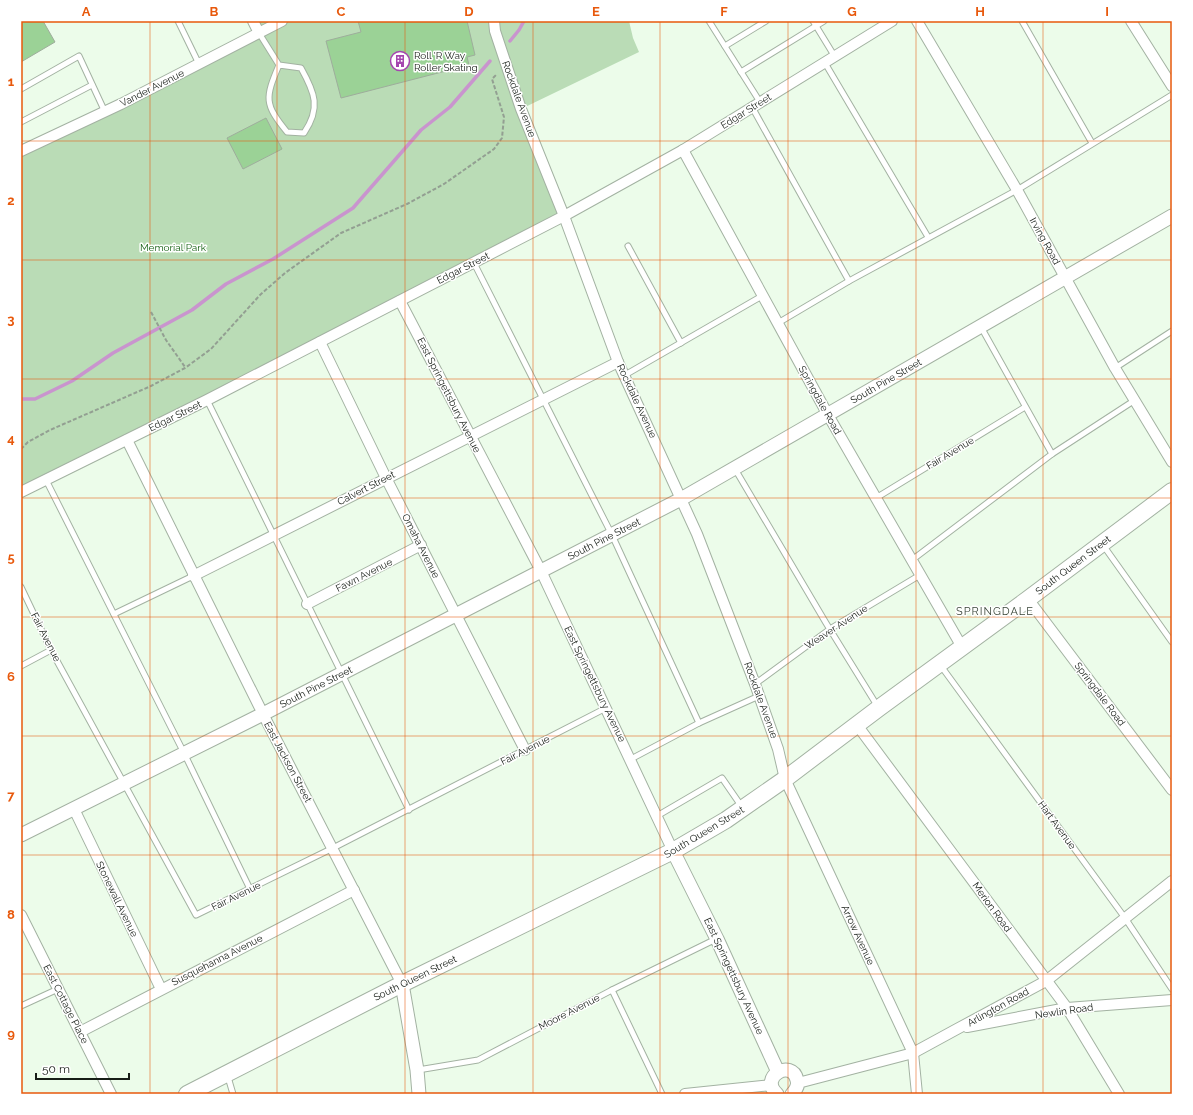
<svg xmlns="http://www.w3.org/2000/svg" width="1193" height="1115" font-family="Raleway,sans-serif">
<rect width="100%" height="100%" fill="#ecfcea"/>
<polygon fill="#badcb6" points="253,21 629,21 633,38 639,52 521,109 564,216 21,492 21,151 259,34"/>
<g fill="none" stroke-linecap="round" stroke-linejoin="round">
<g stroke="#c994ce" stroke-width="3.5">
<polyline points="510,41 519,30 524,21"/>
<polyline points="21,399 35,399 72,381 113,353 192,310 226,284 273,259 353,208 421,130 450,107 490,61"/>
</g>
</g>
<g fill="#9bd296" stroke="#9ead9c">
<polygon points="21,21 43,21 55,42 21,62"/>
<polygon points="358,21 467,21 475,55 467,57 469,65 341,98 326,41 361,32"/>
<polygon points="266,118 282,149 243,169 227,138"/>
</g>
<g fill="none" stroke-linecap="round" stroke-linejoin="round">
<defs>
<g id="service">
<polyline points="178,21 199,64"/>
<polyline points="709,21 760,102"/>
<polyline points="813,21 835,57"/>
<polyline points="1022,21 1092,143"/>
<path d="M259,33l20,32 22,3c14,25 20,40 3,65l-17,-1c-23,-28 -22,-34 -8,-67"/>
<polyline points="725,46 766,21"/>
<polyline points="825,63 928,237"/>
<polyline points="741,72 824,21"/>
<polyline points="21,89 79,56 105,112"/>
<polyline points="752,107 849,281"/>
<polyline points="21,122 92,85"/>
<polyline points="628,246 681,343"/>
<polyline points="474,263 612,535 699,723"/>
<polyline points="778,323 849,281 1017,190 1172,95"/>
<polyline points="981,327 1052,454"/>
<polyline points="1115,368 1172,331"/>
<polyline points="625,375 762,296"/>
<polyline points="207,400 409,810"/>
<polyline points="735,469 826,623 878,707"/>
<polyline points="46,480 184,753 250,889"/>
<polyline points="876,498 1025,407"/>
<polyline points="1103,545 1172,642"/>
<polyline points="912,560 1052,454 1135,400"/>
<polyline points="21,587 51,650 196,915 333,848 606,708"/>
<polyline points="114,614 193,576"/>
<polyline points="21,666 51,650"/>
<polyline points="941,666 1125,918 1172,989"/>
<polyline points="755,684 830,629 920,575"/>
<polyline points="631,759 699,723 759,696"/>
<polyline points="657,816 722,778 742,807"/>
<polyline points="612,990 662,1094"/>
<polyline points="21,1006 58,989"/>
<polyline points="418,1070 478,1060 612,990 716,939"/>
<polyline points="228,1077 233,1094"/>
</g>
<g id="minor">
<polyline points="253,21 259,33"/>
<polyline points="494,21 495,31 521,109 564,216 618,362 697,534 755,684 778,749 785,779 913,1053 917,1094"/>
<polyline points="917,21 1017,190 1115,368 1172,462"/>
<polyline points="1131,21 1172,86"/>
<polyline points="683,150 828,415 962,647"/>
<polyline points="21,151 121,104 282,21"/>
<polyline points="400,301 541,571 673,851"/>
<polyline points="320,342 386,478 525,750"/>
<polyline points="127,440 263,714 402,984"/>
<polyline points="21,492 207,400 564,216 683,150 892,21"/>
<polyline points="193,576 618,362"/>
<polyline points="1028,599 1172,790"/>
<polyline points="307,604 421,545"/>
<polyline points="857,725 1067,1008 1119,1094"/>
<polyline points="74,809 161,989"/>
<polyline points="21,915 111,1094"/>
<polyline points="967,1027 1067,1008 1172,1000"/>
<polyline points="80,1032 354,890"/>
<polyline points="798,1083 913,1053 957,1029 1046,981 1172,881"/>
<polyline points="685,1094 772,1085"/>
</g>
<g id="tertiary">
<polyline points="21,835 263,714 681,499 1172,216"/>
<polyline points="673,851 717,939 778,1072"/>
<polyline points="402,984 417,1070 419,1094"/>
<path d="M777,1094c-19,-17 15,-36 20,-14 2,6 -1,10 -5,14"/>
</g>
<polyline id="primary" points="187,1094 402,984 673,851 726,820 785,779 879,708 1028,599 1172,491"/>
</defs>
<use href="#service" stroke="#a3b2a2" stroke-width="7"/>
<use href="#minor" stroke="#a3b2a2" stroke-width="12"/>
<use href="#tertiary" stroke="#a3b2a2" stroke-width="15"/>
<use href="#primary" stroke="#a3b2a2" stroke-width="18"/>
<g stroke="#939f92" stroke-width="2" stroke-dasharray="4 2" stroke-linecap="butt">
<polyline points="151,312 166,340 185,367"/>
<polyline points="21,449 28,442 50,430 151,386 185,368 211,349 260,295 285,273 341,233 407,204 444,184 494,149 502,138 504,117 492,79 497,74"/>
</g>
<use href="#service" stroke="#fff" stroke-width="5"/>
<use href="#minor" stroke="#fff" stroke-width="10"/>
<use href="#tertiary" stroke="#fff" stroke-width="13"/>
<use href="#primary" stroke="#fff" stroke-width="16"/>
</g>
<path fill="none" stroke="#e8590c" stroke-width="1" stroke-opacity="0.55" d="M150,21v1073M277,21v1073M405,21v1073M533,21v1073M660,21v1073M788,21v1073M916,21v1073M1043,21v1073M21,141h1151M21,260h1151M21,379h1151M21,498h1151M21,617h1151M21,736h1151M21,855h1151M21,974h1151"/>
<defs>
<symbol id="building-ring" viewBox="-11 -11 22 22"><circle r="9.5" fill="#fff" stroke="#a546af" stroke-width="1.5"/><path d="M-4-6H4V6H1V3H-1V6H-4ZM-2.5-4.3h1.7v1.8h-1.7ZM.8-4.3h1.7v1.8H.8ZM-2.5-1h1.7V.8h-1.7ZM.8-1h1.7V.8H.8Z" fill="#a546af"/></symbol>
</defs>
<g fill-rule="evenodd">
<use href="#building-ring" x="389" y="50" width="22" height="22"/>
</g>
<g text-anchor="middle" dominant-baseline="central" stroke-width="3" stroke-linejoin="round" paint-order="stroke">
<g font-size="10" fill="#171d17" stroke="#fff" text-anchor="start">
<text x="414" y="55">Roll 'R Way<tspan x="414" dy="12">Roller Skating</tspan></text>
</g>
<g font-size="10" fill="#171d17" stroke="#fff">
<text transform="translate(152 88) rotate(-27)">Vander Avenue</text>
<text transform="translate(519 99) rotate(70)">Rockdale Avenue</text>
<text transform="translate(746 111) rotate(-32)">Edgar Street</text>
<text transform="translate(1045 241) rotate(61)">Irving Road</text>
<text transform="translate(463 268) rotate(-27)">Edgar Street</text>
<text transform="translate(886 381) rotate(-30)">South Pine Street</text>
<text transform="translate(449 395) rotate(63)">East Springettsbury Avenue</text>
<text transform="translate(820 400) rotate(61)">Springdale Road</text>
<text transform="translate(637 401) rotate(65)">Rockdale Avenue</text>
<text transform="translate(175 416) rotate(-26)">Edgar Street</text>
<text transform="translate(950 453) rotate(-31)">Fair Avenue</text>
<text transform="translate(366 488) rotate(-27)">Calvert Street</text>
<text transform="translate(604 539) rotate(-27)">South Pine Street</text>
<text transform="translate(421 546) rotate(63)">Omaha Avenue</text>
<text transform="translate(1073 565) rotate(-37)">South Queen Street</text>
<text transform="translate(364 575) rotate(-27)">Fawn Avenue</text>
<text transform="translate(836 627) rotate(-33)">Weaver Avenue</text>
<text transform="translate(46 637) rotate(63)">Fair Avenue</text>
<text transform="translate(595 684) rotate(64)">East Springettsbury Avenue</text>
<text transform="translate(316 687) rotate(-27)">South Pine Street</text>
<text transform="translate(1100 694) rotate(53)">Springdale Road</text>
<text transform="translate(761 700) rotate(70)">Rockdale Avenue</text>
<text transform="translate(525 750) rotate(-27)">Fair Avenue</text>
<text transform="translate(288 762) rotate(62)">East Jackson Street</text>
<text transform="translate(1057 825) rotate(54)">Hart Avenue</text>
<text transform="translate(704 832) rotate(-31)">South Queen Street</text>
<text transform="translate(236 896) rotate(-26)">Fair Avenue</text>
<text transform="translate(117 899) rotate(64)">Stonewall Avenue</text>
<text transform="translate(992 907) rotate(54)">Merion Road</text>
<text transform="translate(858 935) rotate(65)">Arrow Avenue</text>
<text transform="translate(217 960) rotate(-27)">Susquehanna Avenue</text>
<text transform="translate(734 976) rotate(65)">East Springettsbury Avenue</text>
<text transform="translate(415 978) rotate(-26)">South Queen Street</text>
<text transform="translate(66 1004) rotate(63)">East Cottage Place</text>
<text transform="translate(998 1007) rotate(-29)">Arlington Road</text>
<text transform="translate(1064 1011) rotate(-8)">Newlin Road</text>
<text transform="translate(569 1012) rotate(-27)">Moore Avenue</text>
</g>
<g font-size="10" fill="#135f11" stroke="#fff">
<text x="173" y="247">Memorial Park</text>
</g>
<g font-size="11" letter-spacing="1" fill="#374436" stroke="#fff">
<text x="995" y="611">SPRINGDALE</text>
</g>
</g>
<rect width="1193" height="1115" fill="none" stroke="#ffffff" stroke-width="44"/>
<path d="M36 1073v6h93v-6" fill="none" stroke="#171d17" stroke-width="2"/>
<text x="42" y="1073" font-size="12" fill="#171d17" stroke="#ffffff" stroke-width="3" paint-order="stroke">50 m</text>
<rect x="22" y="22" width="1149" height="1071" fill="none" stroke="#e8590c" stroke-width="1.5"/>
<g font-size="13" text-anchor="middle" font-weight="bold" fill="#e8590c">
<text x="86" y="16">A</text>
<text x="214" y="16">B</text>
<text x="341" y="16">C</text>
<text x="469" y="16">D</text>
<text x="596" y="16">E</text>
<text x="724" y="16">F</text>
<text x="852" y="16">G</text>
<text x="980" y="16">H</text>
<text x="1107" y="16">I</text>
<text x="11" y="86">1</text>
<text x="11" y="205">2</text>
<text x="11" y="324">3</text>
<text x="11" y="443">4</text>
<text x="11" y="562">5</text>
<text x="11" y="681">6</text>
<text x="11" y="800">7</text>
<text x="11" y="919">8</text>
<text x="11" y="1038">9</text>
</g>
</svg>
